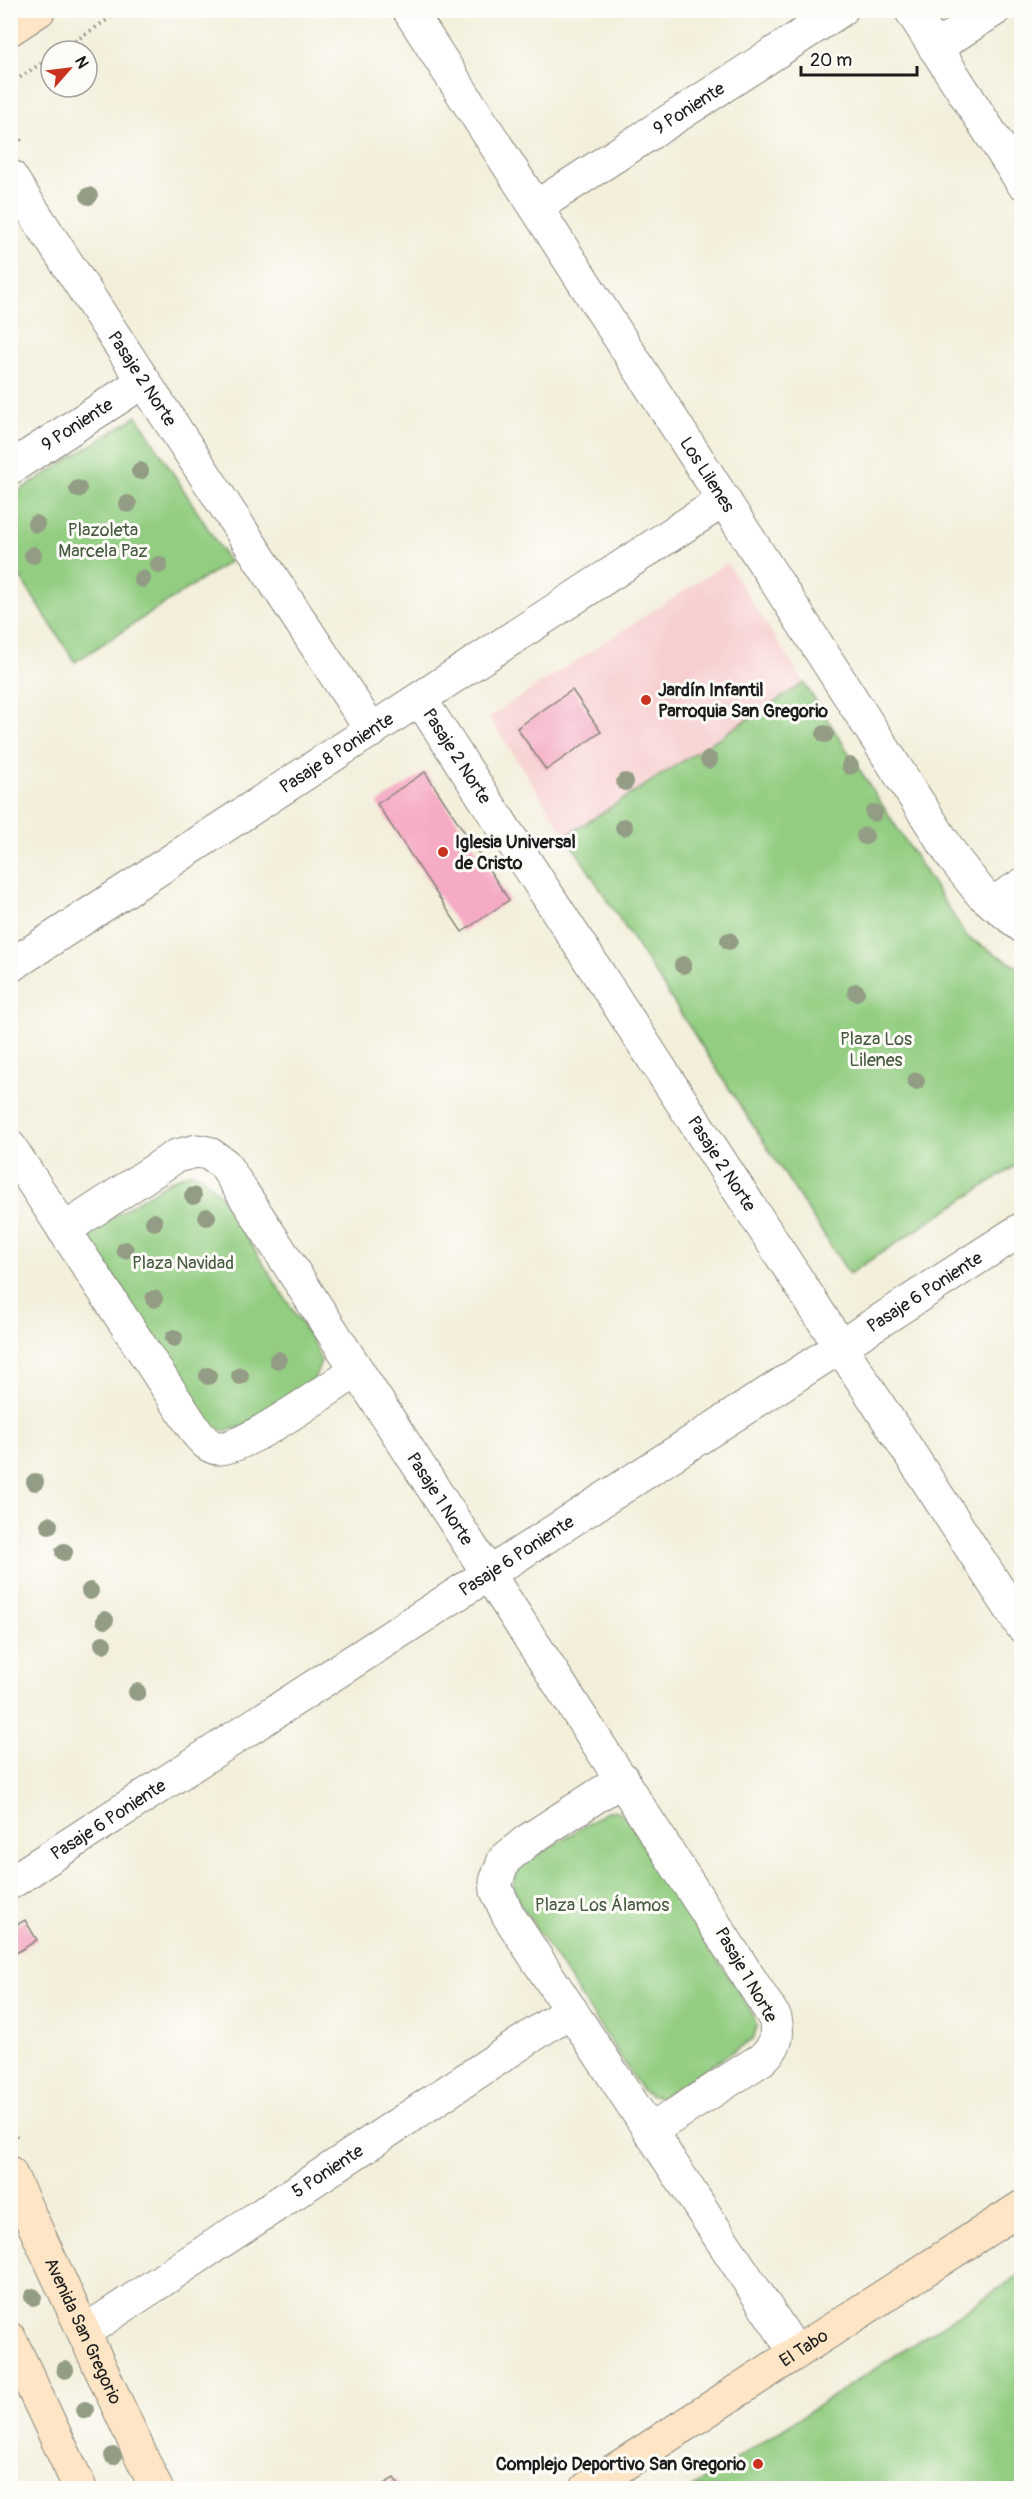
<svg xmlns="http://www.w3.org/2000/svg" width="1032" height="2499" font-family="Pangolin,sans-serif">
<style>
.built{fill:#f7cfd0}
.green{fill:#92cd81;stroke:#57744e;stroke-width:1.5}
.building{fill:#f5abc4}
.lines{fill:none;stroke-linecap:round;stroke-linejoin:round}
.street-casing{stroke:#88867c;stroke-width:35}
.secondary-casing{stroke:#88867c;stroke-width:35}
.path{stroke:#88867c;stroke-width:4;stroke-dasharray:1.5 4.5;stroke-linecap:butt}
.street{stroke:#fff;stroke-width:33}
.secondary{stroke:#fde5c5;stroke-width:33}
.tree{fill:#939d85}
.poi-dot{fill:#c8321e;stroke:#fdfcf7;stroke-width:2}
.labels{text-anchor:middle;dominant-baseline:central;stroke-width:6;stroke-linejoin:round;paint-order:stroke}
.street-label{font-size:18px;fill:#1c1c1c;stroke:#fdfcf7}
.park-label{font-size:18px;fill:#455a3f;stroke:#fdfcf7}
.poi-label{font-size:18px;font-weight:bold;fill:#1c1c1c;stroke:#fdfcf7;text-anchor:start}
</style>
<rect width="100%" height="100%" fill="#fdfcf7"/>
<filter id="ink" filterUnits="userSpaceOnUse"><feTurbulence type="fractalNoise" baseFrequency=".0167" numOctaves="2"/><feDisplacementMap in="SourceGraphic" scale="12" xChannelSelector="R" yChannelSelector="G"/><feConvolveMatrix kernelMatrix="1 2 1 2 8 2 1 2 1" color-interpolation-filters="sRGB"/></filter>
<filter id="wash" filterUnits="userSpaceOnUse"><feTurbulence type="fractalNoise" baseFrequency=".008" numOctaves="4" result="noise"/><feDisplacementMap in="SourceGraphic" scale="24" xChannelSelector="R" yChannelSelector="G"/><feGaussianBlur stdDeviation="1.35" result="paint"/><feColorMatrix in="noise" values="0 0 0 0 0 0 0 0 0 0 0 0 0 0 0 0 0 1.4 0 .05"/><feComposite in="paint" operator="in"/></filter>
<g filter="url(#wash)">
<rect width="100%" height="100%" fill="#f3efdb"/>
<!-- built -->
<path class="built" d="M727 563 804 683 566 836 489 717Z"/>
<!-- green -->
<path class="green" d="M921 11H969L945 23 936 25Z
M137 416 229 562 75 662 11 563V496Z
M804 683 967 937 1021 969V1162L849 1274 566 836Z
M191 1172 201 1175 219 1194 315 1345 321 1361 314 1379 249 1425 226 1431 209 1425 89 1238 90 1234 94 1229 173 1179Z
M615 1810 627 1818 754 2016 757 2027 753 2039 663 2097 651 2096 641 2089 519 1902C512 1884 510 1882 521 1866L606 1812Z
M1021 2274V2485L1016 2488H691Z"/>
<g id="blocks">
<!-- building -->
<path class="building" d="M572 690 601 732 546 770 517 728Z
M425 772 509 900 462 932 377 804Z
M25 1920 37 1940 10 1957V1929Z
M394 2478 401 2488H377Z"/>
</g>
</g>
<g filter="url(#ink)">
<use href="#blocks" fill-opacity="0" stroke="#88867c" stroke-width="1.5"/>
<g class="lines">
<defs>
<g id="street">
<path id="s1" d="M409 10 955 860 981 893 1022 926"/>
<path d="M911 10 1022 182"/>
<path d="M935 48 994 10"/>
<path id="s2" d="M10 176 372 731"/>
<path id="s3" d="M536 207 841 10"/>
<path id="s4" d="M10 468 144 381"/>
<path id="s5" d="M420 699 1022 1626"/>
<path d="M993 903 1022 885"/>
<path id="s6" d="M10 966 724 500"/>
<path d="M10 1147 197 1433C203 1440 209 1448 219 1448 244 1450 332 1386 357 1370"/>
<path id="s7" d="M64 1230 176 1156 197 1151 208 1153 224 1164 775 2018C779 2037 776 2046 762 2059L650 2131"/>
<path d="M623 1779 527 1841 504 1860 496 1881 497 1891 508 1915 796 2353"/>
<path id="s8" d="M10 1883 1022 1229"/>
<path id="s9" d="M84 2332 571 2010"/>
</g>
<g id="secondary">
<path d="M10 29 39 10"/>
<path id="s10" d="M10 2173 156 2488"/>
<path d="M10 2339 80 2488"/>
<path id="s11" d="M587 2488 1022 2207"/>
</g>
</defs>
<!-- street casing -->
<use href="#street" class="street-casing"/>
<!-- secondary casing -->
<use href="#secondary" class="secondary-casing"/>
<!-- path -->
<path class="path" d="M60 51 122 10
M10 84 51 57
M10 125 22 142
M10 2125 17 2138"/>
<!-- street -->
<use href="#street" class="street"/>
<!-- secondary -->
<use href="#secondary" class="secondary"/>
</g>
<!-- trees -->
<g class="tree">
<circle cx="89" cy="196" r="9"/>
<circle cx="140" cy="471" r="9"/>
<circle cx="78" cy="489" r="9"/>
<circle cx="128" cy="504" r="9"/>
<circle cx="36" cy="524" r="9"/>
<circle cx="33" cy="555" r="9"/>
<circle cx="159" cy="565" r="9"/>
<circle cx="142" cy="579" r="9"/>
<circle cx="825" cy="734" r="9"/>
<circle cx="709" cy="760" r="9"/>
<circle cx="850" cy="766" r="9"/>
<circle cx="625" cy="782" r="9"/>
<circle cx="874" cy="813" r="9"/>
<circle cx="624" cy="827" r="9"/>
<circle cx="865" cy="836" r="9"/>
<circle cx="729" cy="941" r="9"/>
<circle cx="683" cy="965" r="9"/>
<circle cx="856" cy="992" r="9"/>
<circle cx="916" cy="1081" r="9"/>
<circle cx="193" cy="1196" r="9"/>
<circle cx="207" cy="1217" r="9"/>
<circle cx="154" cy="1222" r="9"/>
<circle cx="125" cy="1250" r="9"/>
<circle cx="154" cy="1299" r="9"/>
<circle cx="174" cy="1338" r="9"/>
<circle cx="278" cy="1360" r="9"/>
<circle cx="208" cy="1376" r="9"/>
<circle cx="240" cy="1376" r="9"/>
<circle cx="35" cy="1482" r="9"/>
<circle cx="49" cy="1525" r="9"/>
<circle cx="64" cy="1552" r="9"/>
<circle cx="90" cy="1591" r="9"/>
<circle cx="105" cy="1620" r="9"/>
<circle cx="103" cy="1644" r="9"/>
<circle cx="137" cy="1692" r="9"/>
<circle cx="33" cy="2297" r="9"/>
<circle cx="65" cy="2370" r="9"/>
<circle cx="85" cy="2410" r="9"/>
<circle cx="113" cy="2456" r="9"/>
</g>
</g>
<!-- markers -->
<g class="poi-dot">
<circle cx="646" cy="700" r="6"/>
<circle cx="443" cy="852" r="6"/>
<circle cx="758" cy="2464" r="6"/>
</g>
<g class="labels">
<!-- street labels -->
<g class="street-label">
<text stroke="none"><textPath href="#s3" startOffset="182">9 Poniente</textPath></text>
<text stroke="none"><textPath href="#s2" startOffset="242">Pasaje 2 Norte</textPath></text>
<text stroke="none"><textPath href="#s4" startOffset="80">9 Poniente</textPath></text>
<text stroke="none"><textPath href="#s1" startOffset="552">Los Lilenes</textPath></text>
<text stroke="none"><textPath href="#s6" startOffset="390">Pasaje 8 Poniente</textPath></text>
<text stroke="none"><textPath href="#s5" startOffset="68">Pasaje 2 Norte</textPath></text>
<text stroke="none"><textPath href="#s5" startOffset="554">Pasaje 2 Norte</textPath></text>
<text stroke="none"><textPath href="#s8" startOffset="1089">Pasaje 6 Poniente</textPath></text>
<text stroke="none"><textPath href="#s7" startOffset="585">Pasaje 1 Norte</textPath></text>
<text stroke="none"><textPath href="#s8" startOffset="603">Pasaje 6 Poniente</textPath></text>
<text stroke="none"><textPath href="#s8" startOffset="117">Pasaje 6 Poniente</textPath></text>
<text transform="translate(746 1975) rotate(60)">Pasaje 1 Norte</text>
<text stroke="none"><textPath href="#s9" startOffset="292">5 Poniente</textPath></text>
<text stroke="none"><textPath href="#s10" startOffset="174">Avenida San Gregorio</textPath></text>
<text stroke="none"><textPath href="#s11" startOffset="258">El Tabo</textPath></text>
</g>
<!-- park labels -->
<g class="park-label">
<text x="103" y="530">Plazoleta<tspan x="103" dy="21">Marcela Paz</tspan></text>
<text x="876" y="1039">Plaza Los<tspan x="876" dy="21">Lilenes</tspan></text>
<text x="183" y="1263">Plaza Navidad</text>
<text x="602" y="1905">Plaza Los Álamos</text>
</g>
<!-- poi labels -->
<g class="poi-label">
<text x="658" y="690">Jardín Infantil<tspan x="658" dy="21">Parroquia San Gregorio</tspan></text>
<text x="455" y="842">Iglesia Universal<tspan x="455" dy="21">de Cristo</tspan></text>
<text x="746" y="2464" text-anchor="end">Complejo Deportivo San Gregorio</text>
</g>
</g>
<!-- margin -->
<rect width="1032" height="2499" fill="none" stroke="#fdfcf7" stroke-width="36"/>
<!-- north arrow -->
<g transform="translate(69 69) rotate(62)"><circle r="28" fill="#fdfcf7" stroke="#a3a29f" stroke-width="1.5"/>
<path d="M0-4.5L10 22L0 15L-10 22Z" fill="#c8321e"/>
<text y="-9" font-size="16" font-weight="bold" text-anchor="middle" fill="#1c1c1c">N</text>
</g>
<!-- scale -->
<path d="M801 66v9h116v-9" fill="none" stroke="#1c1c1c" stroke-width="3"/>
<text x="810" y="66" font-size="18" fill="#1c1c1c" stroke="#fdfcf7" stroke-width="4.5" paint-order="stroke">20 m</text>
</svg>
